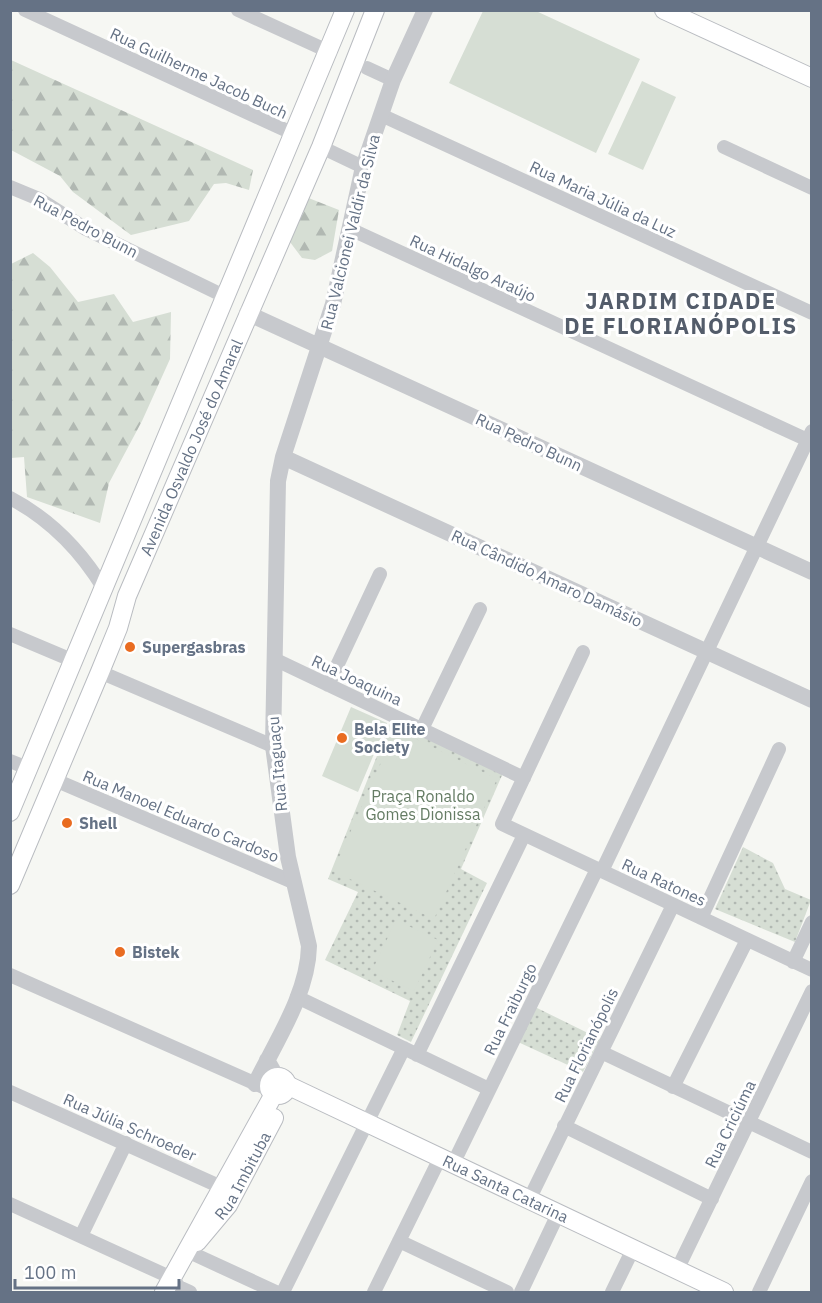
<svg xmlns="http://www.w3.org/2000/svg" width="822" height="1303" font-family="'IBM Plex Sans',sans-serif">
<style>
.forest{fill:url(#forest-firs)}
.park{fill:url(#park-dots)}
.pitch{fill:#d6ded4}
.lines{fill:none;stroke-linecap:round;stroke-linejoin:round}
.secondary-casing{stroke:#b9bcc1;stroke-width:20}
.minor{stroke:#c7c9cd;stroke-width:14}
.tertiary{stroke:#c7c9cd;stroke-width:16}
.secondary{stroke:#fff;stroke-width:18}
.poi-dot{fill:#e96c21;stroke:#fff;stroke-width:2}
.labels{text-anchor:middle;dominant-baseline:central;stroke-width:6;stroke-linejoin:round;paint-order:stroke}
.street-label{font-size:16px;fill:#657285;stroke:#fff}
.poi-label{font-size:16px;font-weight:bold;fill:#657285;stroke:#fff;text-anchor:start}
.park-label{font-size:16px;fill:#657c64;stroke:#fff}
.district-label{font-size:22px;font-weight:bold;letter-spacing:1.5px;fill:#535c6a;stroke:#fff}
</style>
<defs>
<pattern id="forest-firs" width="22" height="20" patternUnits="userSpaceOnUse" patternTransform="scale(1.5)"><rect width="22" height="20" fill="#d6ded4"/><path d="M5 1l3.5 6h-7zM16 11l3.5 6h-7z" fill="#b1b8b2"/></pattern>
<pattern id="park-dots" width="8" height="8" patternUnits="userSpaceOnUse" patternTransform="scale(1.5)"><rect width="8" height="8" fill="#d6ded4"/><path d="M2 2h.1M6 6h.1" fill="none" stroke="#b1b8b2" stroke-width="1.8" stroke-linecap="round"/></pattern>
</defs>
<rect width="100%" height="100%" fill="#f6f7f3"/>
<!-- forest -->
<path class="forest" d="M11 60 253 170 249 190 226 183 214 184 189 221 131 235 73 192 60 176 11 150Z
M306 197 339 210 332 251 315 260 302 258 290 242Z
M33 253 50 267 78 302 114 294 133 322 171 312 170 359 142 421 109 483 100 523 27 497 24 457 11 458V264Z"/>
<!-- park -->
<path class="park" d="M392 718 503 773 461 869 487 883 411 1042 397 1035 410 1001 325 960 358 892 328 879Z
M743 847 773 863 785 889 811 900 795 942 715 909Z
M535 1007 600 1039 583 1072 518 1042Z"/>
<!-- pitch -->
<path class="pitch" d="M483 11H536L640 59 596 153 449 83Z
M642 81 676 97 643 170 608 154Z
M351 707 387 723 358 792 322 776Z
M396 729 497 779 434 919 333 871Z
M396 920 438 940 414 991 372 971Z"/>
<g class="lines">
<defs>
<g id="secondary">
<path d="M664 10 812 78"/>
<path d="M10 812 345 10"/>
<path id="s1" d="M10 885 100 672 118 628 127 596 321 147 375 10"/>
<circle cx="278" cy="1086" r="9"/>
<path id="s2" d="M287 1085 724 1292"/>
<path id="s3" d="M197 1242 228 1205 274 1118"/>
<path d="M164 1292 274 1094"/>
</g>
</defs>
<!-- secondary casing -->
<use href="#secondary" class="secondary-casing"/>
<!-- minor -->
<path class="minor" d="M25 10 294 134
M238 10 330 52
M367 68 393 80
M381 115 812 313
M321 147 363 167
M724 147 812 188
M10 187 39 199 86 229 226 297
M350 229 812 442
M10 498C50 519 81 551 104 589
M10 634 74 661
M583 652 502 824 812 970
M274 659 524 778
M100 672 273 746
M328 685 380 574
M422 729 480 609
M10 761 30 769
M55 780 293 882
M602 871 812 431
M701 918 779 749
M793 962 812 922
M10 975 270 1090
M297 997 489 1089
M601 1052 812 1152
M417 1055 524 835
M673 1087 747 940
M10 1092 230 1191
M564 1126 712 1199
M453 1164 597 869
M529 1200 673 905
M10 1204 172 1278 179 1287 190 1292
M81 1236 126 1143
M399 1241 507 1292
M187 1251 276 1292
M677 1270 812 991
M283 1292 404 1048
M374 1292 440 1158
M521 1292 558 1214
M612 1292 633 1249
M759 1292 812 1181"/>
<!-- tertiary -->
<path class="tertiary" d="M247 313 812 572
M283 457 812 700
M267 1060 276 1076
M255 1084C276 1041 308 994 309 946L288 857 273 746 278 481 283 457 333 304 363 167 393 80 425 10"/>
<!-- secondary -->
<use href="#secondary" class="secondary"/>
</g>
<!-- markers -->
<g class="poi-dot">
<circle cx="130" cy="647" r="6"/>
<circle cx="342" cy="738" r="6"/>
<circle cx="67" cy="823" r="6"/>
<circle cx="120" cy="952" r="6"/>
</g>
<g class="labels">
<!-- street labels -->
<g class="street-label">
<text transform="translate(199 73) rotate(25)">Rua Guilherme Jacob Buch</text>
<text transform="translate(603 199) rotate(25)">Rua Maria Júlia da Luz</text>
<text transform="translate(86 226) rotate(28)">Rua Pedro Bunn</text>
<text transform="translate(350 232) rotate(-76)">Rua Valcionei Valdir da Silva</text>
<text transform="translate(473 268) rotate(25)">Rua Hidalgo Araújo</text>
<text transform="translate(529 442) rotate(25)">Rua Pedro Bunn</text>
<text stroke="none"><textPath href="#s1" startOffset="474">Avenida Osvaldo José do Amaral</textPath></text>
<text transform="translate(547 578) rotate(25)">Rua Cândido Amaro Damásio</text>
<text transform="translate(357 680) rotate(25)">Rua Joaquina</text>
<text transform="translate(277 764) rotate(-95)">Rua Itaguaçu</text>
<text transform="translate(181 816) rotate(23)">Rua Manoel Eduardo Cardoso</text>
<text transform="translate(664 882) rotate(25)">Rua Ratones</text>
<text transform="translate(510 1009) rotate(-64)">Rua Fraiburgo</text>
<text transform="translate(586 1045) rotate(-64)">Rua Florianópolis</text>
<text transform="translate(730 1124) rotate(-64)">Rua Criciúma</text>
<text transform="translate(130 1127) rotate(24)">Rua Júlia Schroeder</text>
<text stroke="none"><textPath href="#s3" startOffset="81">Rua Imbituba</textPath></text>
<text stroke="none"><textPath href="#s2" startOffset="242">Rua Santa Catarina</textPath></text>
</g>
<!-- poi labels -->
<g class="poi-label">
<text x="142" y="647">Supergasbras</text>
<text x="354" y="729">Bela Elite<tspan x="354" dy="18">Society</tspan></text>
<text x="79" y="823">Shell</text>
<text x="132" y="952">Bistek</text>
</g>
<!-- park labels -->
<g class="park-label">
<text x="423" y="796">Praça Ronaldo<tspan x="423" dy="18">Gomes Dionissa</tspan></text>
</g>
<!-- district labels -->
<g class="district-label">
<text x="681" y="300">JARDIM CIDADE<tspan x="681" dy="25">DE FLORIANÓPOLIS</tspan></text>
</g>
</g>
<!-- border -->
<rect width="822" height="1303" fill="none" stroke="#657285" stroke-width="24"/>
<!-- scale -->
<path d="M15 1279v9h164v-9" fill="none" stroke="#657285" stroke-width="3"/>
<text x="24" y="1279" font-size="18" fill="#657285" stroke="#ffffff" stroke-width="4.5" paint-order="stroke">100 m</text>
</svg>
